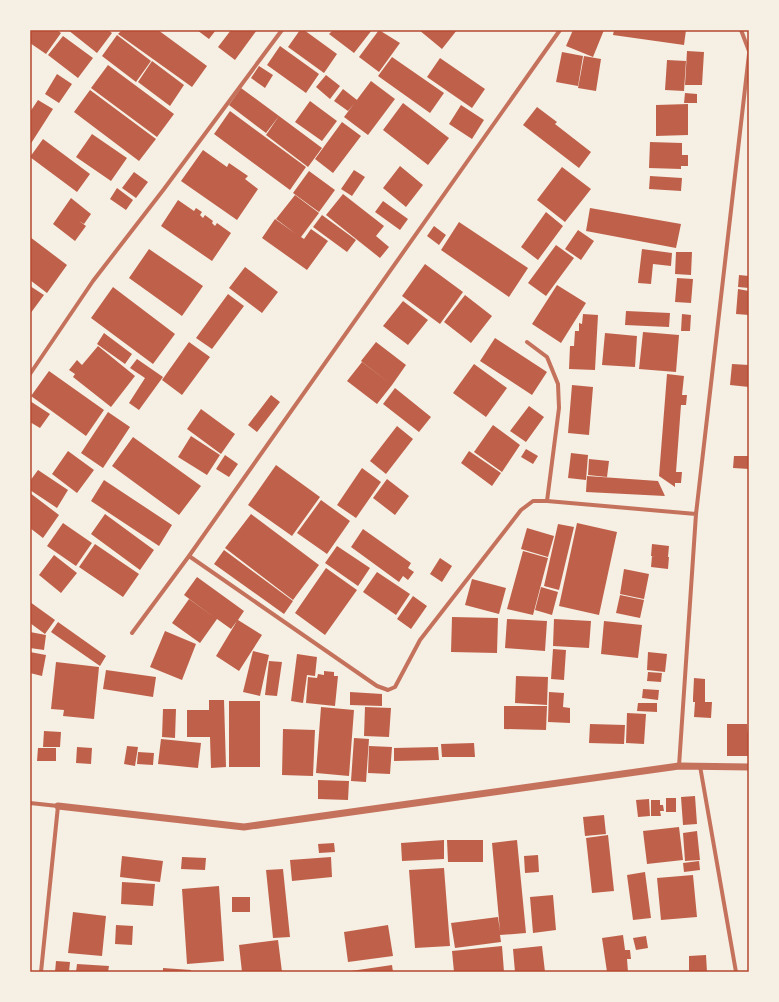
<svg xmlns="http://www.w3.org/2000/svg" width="779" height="1002" font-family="'Varela Round',sans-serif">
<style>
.building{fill:#bf614a}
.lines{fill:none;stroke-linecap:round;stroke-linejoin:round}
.minor{stroke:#c5725c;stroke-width:4}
.tertiary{stroke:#c5725c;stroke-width:7}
.neatline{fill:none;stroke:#b5482f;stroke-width:1.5}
</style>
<rect width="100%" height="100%" fill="#f6efe4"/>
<!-- building -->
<path class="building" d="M30 30H57L61 33 46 54 30 43Z
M68 30H108L112 33 97 53Z
M122 30H158L207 66 192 87 118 34Z
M197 30H216L209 39Z
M231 30H257L235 60 218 47Z
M300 30H304L337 54 324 73 288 47Z
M333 30H372L354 53 329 34Z
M379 30 400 43 379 72 359 57Z
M419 30H457L442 49Z
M573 30H604L593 57 566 46Z
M614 30H686L684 45 613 35Z
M117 35 151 61 136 82 102 56Z
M63 36 93 58 78 78 48 55Z
M280 46 319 74 306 93 267 65Z
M687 51 704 52 702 85H685Z
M562 52 583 56 578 86 556 82Z
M584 56 601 59 596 91 578 88Z
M392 57 444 93 430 113 378 76Z
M440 58 485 89 472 108 427 77Z
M667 60 686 61 684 91 665 90Z
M152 61 184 85 170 106 138 82Z
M108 65 174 114 157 137 91 88Z
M259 66 273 75 265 88 251 78Z
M57 74 72 84 59 103 45 94Z
M326 75 340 86 330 99 316 87Z
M371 81 395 99 368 135 344 117Z
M241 88 279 116 266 133 229 105Z
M343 89 357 100 348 111 334 101Z
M90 90 156 139 139 161 74 112Z
M685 93 697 94V103H684Z
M38 100 53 109 30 145V112Z
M310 101 337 121 322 141 295 122Z
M403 103 449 138 428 165 383 130Z
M688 104V135L656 136V105Z
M461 105 484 120 472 139 449 124Z
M537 107 557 122 555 124 591 152 579 168 523 125Z
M230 111 306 167 290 190 214 134Z
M279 116 322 148 308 167 266 135Z
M342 122 361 136 333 173 315 159Z
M92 134 127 158 111 181 76 157Z
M43 139 90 174 77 192 30 157Z
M650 142 682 143V155H688V166H681V169L649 168Z
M203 150 227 167 229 163 248 176 245 179 258 189 237 220 181 181Z
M400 166 423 185 406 207 383 188Z
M562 167 591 189 565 222 537 200Z
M354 170 365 177 352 196 341 189Z
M309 171 335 190 319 212 293 193Z
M134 172 148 182 136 198 122 188Z
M650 176 682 178 681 191 649 189Z
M117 188 133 200 126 210 110 199Z
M343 194 384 226 376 236 389 247 380 258 326 215Z
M295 195 319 213 301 237 304 239 311 229 328 241 307 270 262 238 275 219 296 234 276 219Z
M71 198 91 214 84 224 79 221 86 226 75 241 53 224Z
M178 200 194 211 196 208 202 212 200 215 203 218 205 215 213 221 212 223 215 226 217 223 231 233 212 261 161 226Z
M383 201 408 219 400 230 375 212Z
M590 208 681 224 676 248 586 231Z
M546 212 563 226 538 260 521 247Z
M322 215 356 240 347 252 313 227Z
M459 222 528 268 509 297 441 250Z
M434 226 446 235 439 245 427 236Z
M578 230 594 241 581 260 565 249Z
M30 237 67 265 47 293 30 280Z
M556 245 574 258 546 296 528 283Z
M149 249 203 286 182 316 129 278Z
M642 249 672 253 671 266 653 264 651 284 638 283Z
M676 252H692L691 275 675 274Z
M425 264 463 292 440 324 402 296Z
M245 267 278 292 262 313 229 288Z
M739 275 749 276V288L738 287Z
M677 278 693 279 691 303 675 302Z
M557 285 586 303 561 343 532 324Z
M30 286 44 295 30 314Z
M113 287 175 334 153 364 91 318Z
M738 289 749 291V315L736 314Z
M228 294 244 306 212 349 196 338Z
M465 295 492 316 471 343 444 322Z
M403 301 428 320 408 345 383 326Z
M626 311 670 313 669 327 625 325Z
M583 314 598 315 595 370 569 369 570 346H574L575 331H579V323L582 324Z
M682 314 691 315 690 331H681Z
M643 332 679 335 676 372 639 369Z
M104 333 132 354 125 364 97 344Z
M605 333 637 336 635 367 602 365Z
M495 338 547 372 532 395 480 361Z
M189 342 210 357 182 395 162 380Z
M376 342 406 365 392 385 361 361Z
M98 346 135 376 111 407 73 377 75 374 69 370 77 360 82 365Z
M137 359 163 377 139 410 129 403 145 378 130 368Z
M362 362 392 385 377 404 347 381Z
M474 364 507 388 486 417 453 393Z
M732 364 749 365V387L730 385Z
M49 371 104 410 86 436 31 396Z
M667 374 684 376 682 395H687L686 405H681L676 472H682L681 483H675V487L659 476Z
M572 385 593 387 589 435 568 433Z
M395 388 431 417 419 432 383 404Z
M271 395 280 402 257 432 248 425Z
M30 401 50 414 40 428 30 422Z
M529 406 544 417 526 442 510 431Z
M201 409 235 434 221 454 187 429Z
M108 412 130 427 103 468 81 453Z
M493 425 520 445 502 472 474 452Z
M397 426 413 439 386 474 370 461Z
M191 436 220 455 207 475 178 457Z
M133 437 201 486 179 515 112 466Z
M526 449 538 456 533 464 521 457Z
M68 451 94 470 77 493 52 474Z
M469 451 501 473 492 486 461 463Z
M571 453 588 455 586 480 568 478Z
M225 455 238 464 229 477 216 469Z
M734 456H749V469L733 468Z
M589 459 609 461 607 477 588 475Z
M276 465 320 497 292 536 248 505Z
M362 468 381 482 356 518 337 505Z
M38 470 68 490 57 508 30 490V481Z
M587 476 658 481 665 496 586 492Z
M387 479 409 496 395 515 373 498Z
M104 480 172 525 159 546 91 501Z
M30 493 59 515 43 538 30 528Z
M321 500 350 521 327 554 297 533Z
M105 514 154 550 140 570 91 534Z
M251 514 319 565 293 600 225 548Z
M63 523 92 543 76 566 47 546Z
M577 523 617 532 599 615 559 606Z
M558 524 574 527 559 590 544 586Z
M527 528 554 536 548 557 521 549Z
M363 529 411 563 408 568 414 572 408 580 403 576 399 582 351 547Z
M95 544 139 574 123 597 79 567Z
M652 544 669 546 668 557 651 556Z
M337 546 370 568 358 586 325 563Z
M224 550 293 601 284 614 214 564Z
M523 551 548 558 533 615 507 609Z
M54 555 77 573 61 593 39 575Z
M652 556 669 557 668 569 651 567Z
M440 558 452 566 442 582 430 574Z
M326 568 357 590 325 635 295 613Z
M624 569 649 574 644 599 620 594Z
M377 572 410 594 396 615 363 592Z
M197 577 244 611 238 620 262 635 239 671 216 656 237 621 231 629 217 619 200 643 172 623 189 599 215 618 184 595Z
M472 579 506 588 499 614 465 605Z
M541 587 558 592 552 615 535 610Z
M620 595 644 600 640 618 616 613Z
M413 596 427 606 411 629 397 619Z
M30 602 55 620 45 634 30 623Z
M452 617 498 618 497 653 451 652Z
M507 619 547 621 545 651 505 648Z
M554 619 591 621 589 648 553 646Z
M604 621 642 625 638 658 601 654Z
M58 622 106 656 100 666 51 632Z
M165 631 196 644 182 680 150 667Z
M30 632 46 635 44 650 30 648Z
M553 649 566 650 564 680 551 679Z
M253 651 269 655 260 696 243 692Z
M30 652 46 655 42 676 30 673Z
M648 652 667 654 665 672 647 670Z
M297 654 317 657 315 676 307 675 303 703 291 701Z
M269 661 282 662 277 696 265 695Z
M56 662 99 667 94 719 63 716 64 710 51 709Z
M106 670 156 677 153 697 103 689Z
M324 671 334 672V676H338L335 706 306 703 308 677 317 678 318 674 324 675Z
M648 672 662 673 661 682 647 681Z
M516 676 548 677 547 705 515 703Z
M694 678 705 679V702H712L711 718 694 717 695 702H693V698Z
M643 689 659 690 658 700 642 698Z
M350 692 382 694V706L350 705Z
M549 692 564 693 563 707 570 708V723L548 722Z
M209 700H224L226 767 211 768 210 737H187V710H209Z
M229 701H260V767H229Z
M638 703H657V712L637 711Z
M504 706H547L546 730 504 729Z
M321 707 354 710 349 776 316 773Z
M365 707 391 708 389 737 364 736Z
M163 709H176L175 738 162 737Z
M627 713 646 714 644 744 626 743Z
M590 724 625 725 624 744 589 743Z
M727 724H747L748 735H749V756H727Z
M283 729 315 730 313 776 282 775Z
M44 731 61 732 60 747H43Z
M354 738 369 739 366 782 351 781Z
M161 739 201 743 198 768 158 764Z
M474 743 475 757H442L441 744Z
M127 746 138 747 135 766 124 764Z
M369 746 392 747 390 774 368 773Z
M77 747 92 748 91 764 76 763Z
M438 747 439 760 394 761V748Z
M38 748H56V761H37Z
M138 752 154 753 153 765 137 764Z
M318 780 349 781 348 800 318 799Z
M695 796 697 824 683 825 681 797Z
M666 798H676V812H666Z
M649 799 650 816 638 817 636 800Z
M651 800H660V805H663L664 811H660L661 816H651Z
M604 815 606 834 585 836 583 817Z
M679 827 683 860 647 864 643 831Z
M697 831 700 860 685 861 683 833Z
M608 835 614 891 592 893 586 838Z
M444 840V859L402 861 401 843Z
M447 840H483V862H448Z
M517 840 526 933 500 935 501 942 455 948 451 923 498 917 500 931 492 843Z
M334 843 335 852 319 853 318 844Z
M538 855 539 872 525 873 524 856Z
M122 856 163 861 160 882 120 877Z
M182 857 206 858 205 870 181 869Z
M331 857 332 877 292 881 290 860Z
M699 861 700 870 684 872 683 863Z
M444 868 450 946 415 948 409 870Z
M283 869 290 937 273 938 266 870Z
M645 872 651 918 633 920 627 875Z
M693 875 697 917 661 920 657 878Z
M122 882 155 884 153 906 121 904Z
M219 886 224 961 187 964 182 889Z
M553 895 556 930 533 933 530 897Z
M232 897H250V912H232Z
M73 912 106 916 102 956 68 953Z
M116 925 133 926 132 945 115 944Z
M388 925 393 956 348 962 344 932Z
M623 935 625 950H630L631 959H627L628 972H607L602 938Z
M646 936 648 948 636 950 633 938Z
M278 940 282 972H242L239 945Z
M502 946 504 972H454L452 951Z
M542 946 545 972H515L513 949Z
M706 955 707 972H689V956Z
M56 961 70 962 69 972H55Z
M77 964 109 966 108 972H76Z
M392 965 393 972H352L351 971Z
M163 968 191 970V972H163Z"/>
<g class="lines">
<!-- minor -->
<path class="minor" d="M741 30 749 51
M527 342 547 357 558 384 559 408 547 501
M30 374 93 281 164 189 282 30
M189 556 377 686 388 690 395 687 420 640 521 510 533 501H547L696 514
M132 633 189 556 560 30
M679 766 696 514 749 54
M700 766 736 972
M30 803 58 806 41 972"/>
<!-- tertiary -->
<path class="tertiary" d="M58 806 244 827 679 766 749 767"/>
</g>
<!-- border -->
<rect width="779" height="1002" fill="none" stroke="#f6efe4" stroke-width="62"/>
<rect x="31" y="31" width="717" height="940" class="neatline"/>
</svg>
